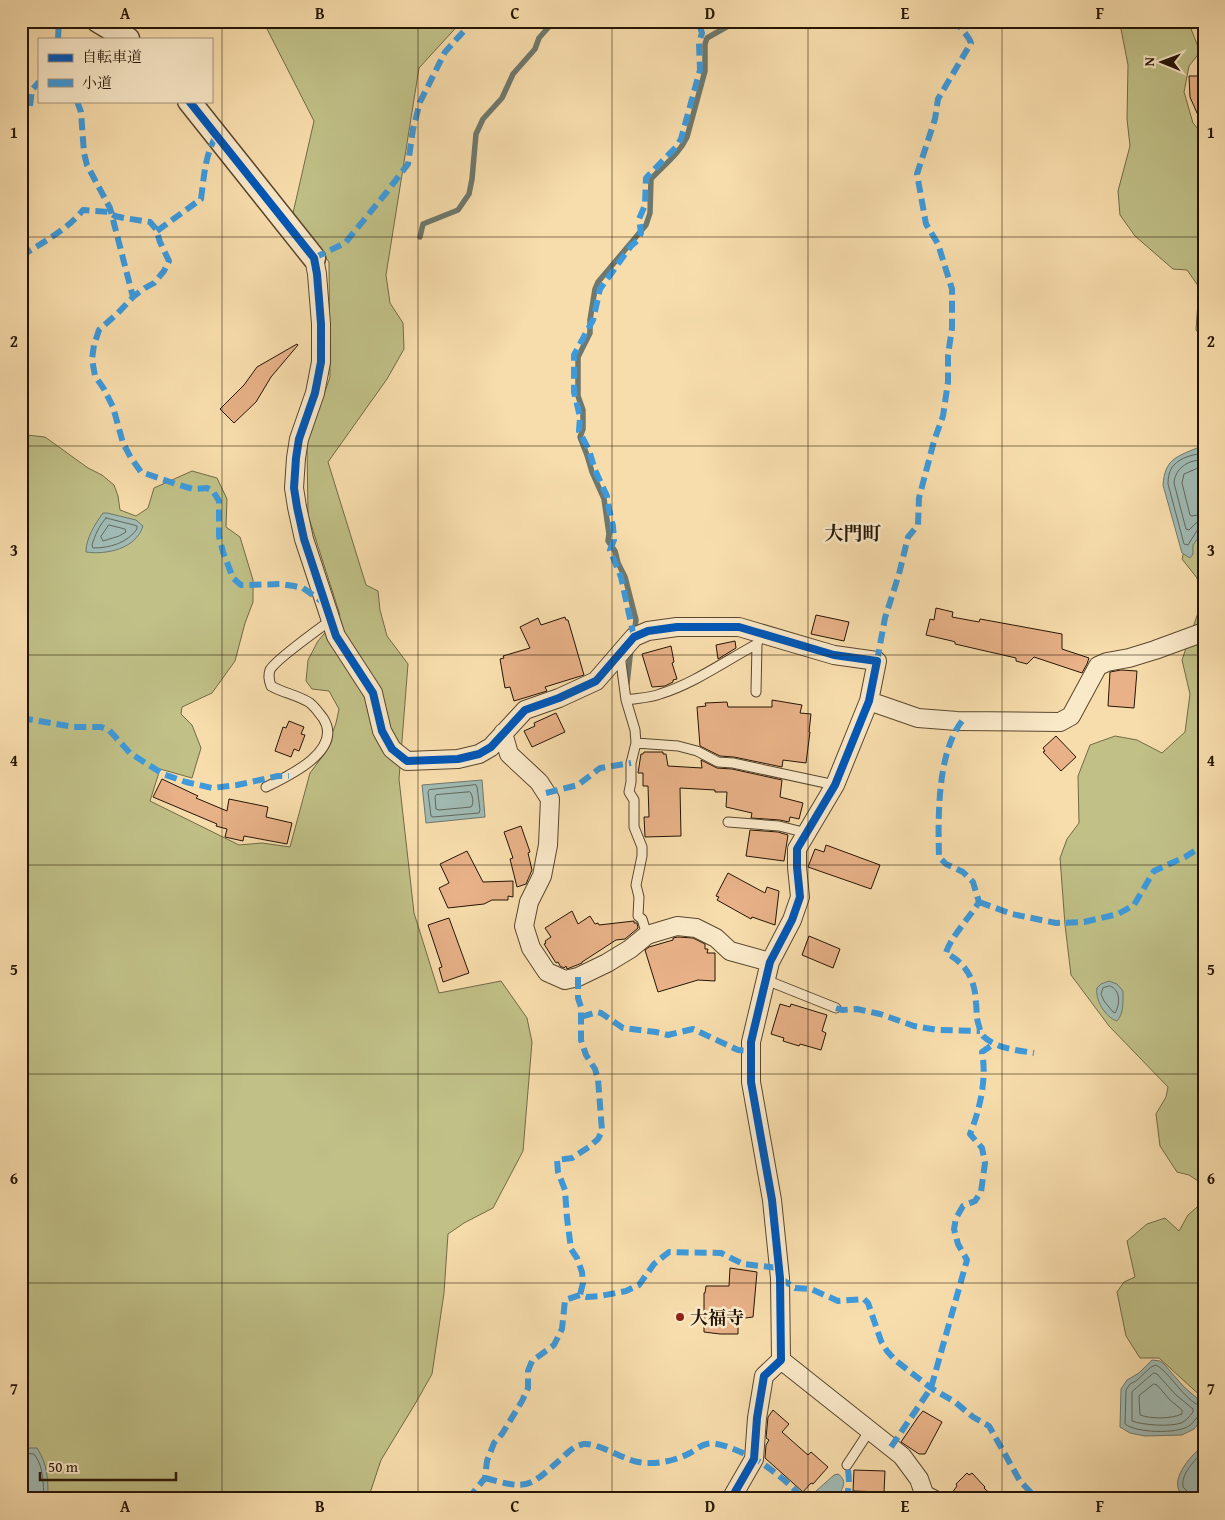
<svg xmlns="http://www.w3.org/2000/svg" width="1225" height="1520" font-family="'Gentium Book Plus','Noto Serif JP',serif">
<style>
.green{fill:#c0c087;stroke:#726a46}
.water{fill:#a0bab3;stroke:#6e786d}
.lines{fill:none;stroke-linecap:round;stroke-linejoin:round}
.shore{stroke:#62685c;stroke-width:1}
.stream{stroke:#6e786d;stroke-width:5.5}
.building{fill:#e8b187;stroke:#241505}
.service-casing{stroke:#59472f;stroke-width:11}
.minor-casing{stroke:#59472f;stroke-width:20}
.tertiary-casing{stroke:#59472f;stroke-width:25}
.service{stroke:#fae9c9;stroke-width:9}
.minor{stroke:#fae9c9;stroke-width:18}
.tertiary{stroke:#fae9c9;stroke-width:22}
.quiet{stroke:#3c9add;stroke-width:6;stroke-dasharray:12 6;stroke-linecap:butt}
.cycleway-casing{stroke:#fae9c9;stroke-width:11}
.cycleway{stroke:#0057b8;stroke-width:8}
.grid{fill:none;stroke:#241505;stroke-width:1;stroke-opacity:0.55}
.poi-dot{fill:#8f2418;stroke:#fae9c9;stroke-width:2}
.labels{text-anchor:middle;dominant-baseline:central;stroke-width:5;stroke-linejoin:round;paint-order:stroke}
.poi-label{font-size:18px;font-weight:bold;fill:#241505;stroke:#fae9c9;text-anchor:start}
.neighbourhood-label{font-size:19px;font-weight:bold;fill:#241505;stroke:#fae9c9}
.neatline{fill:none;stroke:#241505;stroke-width:2}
.grid-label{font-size:16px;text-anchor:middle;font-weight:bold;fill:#241505}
</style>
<rect width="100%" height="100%" fill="#f8ddac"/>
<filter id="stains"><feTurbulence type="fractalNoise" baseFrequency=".004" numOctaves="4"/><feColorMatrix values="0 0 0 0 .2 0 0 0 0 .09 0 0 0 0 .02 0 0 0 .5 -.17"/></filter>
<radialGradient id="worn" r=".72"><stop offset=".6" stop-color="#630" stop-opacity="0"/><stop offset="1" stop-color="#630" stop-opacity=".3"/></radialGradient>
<!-- green -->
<path class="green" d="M256 21H462L419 68 386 275 390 303 403 323 404 349 387 379 328 462 366 585 378 591 380 610 387 636 408 664 399 779 414 913 439 993 501 981 527 1018 532 1042 523 1151 493 1208 464 1223 448 1234 444 1293 432 1374 415 1404 381 1460 368 1499H21V439L26 435 45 437 88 468 102 475 114 485 118 496 120 510 136 516 148 508 154 488 192 471 217 478 227 499 226 527 240 537 253 580V602L245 623 235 661 212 693 182 707 181 714 192 725 201 748 192 778 160 769 150 801 239 845 262 843 290 847 310 773 325 753 336 723 339 709 329 691 312 689 306 681 308 660 318 641 340 615 308 515 307 443 330 377 329 262 293 213 314 121 266 27Z
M1118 21H1188L1200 52 1189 66 1184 92 1193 123 1204 136V339L1196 330 1199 287 1187 270 1173 269 1135 236 1120 215 1118 191 1130 146 1127 119 1128 65 1120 24Z
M1204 516V1185L1189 1175 1177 1172 1160 1146 1156 1114 1166 1097 1168 1087 1109 1026 1071 975 1065 925 1060 858 1067 839 1079 823 1078 776 1090 745 1115 736 1137 740 1162 753 1185 732 1190 694 1182 660 1202 601 1197 578 1182 559 1192 520Z
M1204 1201V1399L1159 1358H1140L1126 1336 1117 1292 1124 1282 1135 1277 1127 1241 1147 1224 1165 1218 1179 1231 1188 1215Z"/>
<!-- water -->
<path class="water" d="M1197 448 1202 449 1204 529 1193 545V554L1190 558 1182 553 1163 485C1165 459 1176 457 1197 448Z
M103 513H107L136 520 143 526C136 549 106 555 86 552 86 538 95 524 103 513Z
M482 780 485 817 426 823 422 785Z
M1109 981 1117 984 1123 991C1123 1002 1124 1013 1117 1021 1105 1017 1095 1000 1097 988L1101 984Z
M1152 1360 1160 1361 1164 1364 1184 1387 1204 1404V1417L1194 1429 1182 1435 1145 1436 1130 1433 1120 1427 1121 1389 1127 1380 1139 1373Z
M1204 1445 1203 1497 1202 1499C1198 1499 1193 1500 1190 1499 1186 1498 1182 1495 1180 1492 1170 1478 1193 1453 1204 1445Z
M21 1448H37C48 1465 48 1479 48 1499H21Z
M838 1474C849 1481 842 1492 834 1499H813L812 1495 815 1492 834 1475Z"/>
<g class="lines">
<!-- shore -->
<path class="shore" d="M1204 454C1195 453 1180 458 1174 465 1169 470 1168 478 1168 484L1184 544 1188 545 1198 529 1204 527
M1204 460C1189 459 1175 468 1174 483L1186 529 1189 530 1196 523 1204 521
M1204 468H1198L1184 474 1182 483 1190 515 1192 516 1204 514
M106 518 134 525 137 526V529C127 543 110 548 93 548L92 545C95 535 99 526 106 518Z
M109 525 125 529 126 532 119 536 103 541 101 537Z
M476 785 477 787 480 810 479 813 433 817 431 816 428 792 429 790Z
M470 792C473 795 474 804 471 807L439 810 436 809 435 797 436 795Z
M1110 986C1121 990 1120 1005 1115 1013L1113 1012 1104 1001 1101 994 1103 988Z
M1154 1373 1157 1374 1176 1395 1193 1409V1412C1189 1417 1186 1421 1181 1423 1170 1427 1142 1425 1132 1421V1392Z
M1154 1384 1157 1385 1170 1400 1182 1410V1414C1171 1419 1151 1419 1140 1415L1139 1396Z
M1204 1407C1187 1405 1170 1372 1156 1365L1151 1367 1136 1381 1130 1384 1126 1390 1125 1424C1136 1433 1177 1434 1189 1426 1195 1422 1196 1415 1204 1414
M21 1453 34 1454C44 1466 43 1484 44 1499
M1191 1499 1190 1494 1183 1487C1181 1473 1195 1460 1204 1451"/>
<!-- stream -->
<path class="stream" d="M420 237 423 224 458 210 469 194 472 179 476 134 483 119 502 98 513 74 535 49 539 38 554 21
M634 634 636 620 625 577 618 563 615 551 608 541 609 534 604 499 592 472 587 455 580 437 583 429V410L578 396V357L590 333V320L595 289 598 282 646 225 650 213 651 179C664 165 679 154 687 137L705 71V44L707 38 737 21
M627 684 631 648"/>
</g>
<!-- building -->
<path class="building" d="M1189 76H1204V129L1190 97Z
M297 344 298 345 271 377 256 402 234 423 220 409 244 385 257 367Z
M936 608 953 612 952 617 979 622 980 619 1062 634V649L1089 658 1087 664 1082 673 1034 657 1027 664 1016 661V658L955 644V642L952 641 926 635 930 619 934 620Z
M816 615 849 622 844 641 811 634Z
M565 617 566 620H568L584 675 545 687 547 691 514 701 510 687 505 688 500 659 504 658 503 656 530 648 520 627 538 618 541 625Z
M735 641 736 648 718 659 716 645Z
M671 646 674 662 672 663 677 679 673 680V682L665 686 652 687 642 654Z
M1121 670 1137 671 1134 708 1108 706 1110 672Z
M772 700 802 705 800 713 811 714 809 732H810L806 763 783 760 782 767 734 757 720 756 700 746 697 707 706 706 705 703 727 702 728 707H772Z
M556 713 565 732 532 747 524 731 535 726 534 723Z
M289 721 304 727 301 734 305 735 299 751 294 749 291 757 275 751 283 727 286 728Z
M1056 736 1076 757 1061 771 1043 752 1045 751 1043 748Z
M644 752H663V754H666L668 766 702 768 701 760 717 768 732 769 782 780 780 797 803 803 799 819 790 817 789 822 780 820 751 818 752 813 726 807 727 792H715V790L680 788 681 836 645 837 644 817H649L648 786H643V773H638L641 754H643Z
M162 779 198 796 196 798 227 811 229 799 268 807 266 817 292 823 287 844 244 836 243 841 225 837 227 829 216 826 217 824 153 797Z
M521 826 530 852 528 853 532 870 526 884 517 887 510 859 513 858 504 832Z
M750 830 778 832 788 835 784 861 746 856Z
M826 845 880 865 871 889 808 867 815 849 824 852Z
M467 851 483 882 513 881V897L508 896V900H492L484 904 448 908 439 888 449 883 440 864Z
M728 873 765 893 767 887 779 891 775 925 752 917 751 919 717 900 719 897 716 896Z
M572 911 578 924 590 916 595 924 598 923 599 925 634 921V923H637L638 928 625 939 616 940 582 962V963L567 969 566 966 564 968 560 966 558 962 556 963 544 944 546 943 545 941 551 937 545 928Z
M449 918 469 973 443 982 439 968 442 967 428 925Z
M809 936 840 949 833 968 802 955Z
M678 937 693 938 705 944V949H708L707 953H715V981L698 980 658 992 645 950 649 947 673 940V938Z
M780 1004 790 1007 791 1004 827 1015 822 1031 826 1033 821 1050 800 1044 799 1046 783 1041 784 1038 771 1034Z
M730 1268 757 1272 753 1317 738 1319V1334H720L704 1332V1293H705L706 1286H729Z
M773 1410 789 1424 782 1432 808 1455 811 1452 828 1467 813 1484 811 1483 803 1492 765 1458 766 1445 769 1440 766 1438 768 1417Z
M923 1411 942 1422 925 1454H919L901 1442 918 1417Z
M854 1470 885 1471 884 1492 853 1491Z
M967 1473 969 1475 972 1473 985 1487 984 1488 996 1499H949V1497L957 1486 956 1484Z"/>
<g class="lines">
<defs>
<path id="service" d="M620 655 626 700 635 730 636 743 631 763V782L629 792 634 800V827L642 847V856L636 885 639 897 638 916 642 919 647 935
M756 692 757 644
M626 700C637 698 650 698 660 694 695 683 725 661 757 644L761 633
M636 743 678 746 697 751 718 762 733 763 835 785
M266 787C289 776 344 750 323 718 319 713 315 707 310 703 298 695 283 693 271 686 269 680 268 676 270 670 274 661 320 628 331 620
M728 822 779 826 807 833
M766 980 836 1008
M847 1465 870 1430
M925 1490 943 1499"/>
<path id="minor" d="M314 258 317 274 321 324V362L315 393 299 439 296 458 294 488 297 507 304 539 336 636 373 693 382 731 392 749 407 761 458 759 479 754 491 747 525 710 559 698 596 681 634 637 648 631 677 627H739L834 655 877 661 869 701 835 785 797 849V867L800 897 792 920 770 962 751 1042V1082L772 1200 780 1278 781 1360 764 1376 757 1418 754 1459 731 1499
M869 701 918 718 957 721 1060 722 1071 716 1098 666 1107 662 1129 658 1155 650 1204 632
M503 733 509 754 539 782 550 799 548 845 542 876 529 902 524 926 531 948 547 972 565 980 578 977 607 963 630 949 647 935 677 926 696 928 716 938 730 951 770 962
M781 1360 902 1456 919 1479 926 1499"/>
<path id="tertiary" d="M98 21 128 39
M189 101 314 258"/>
</defs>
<!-- service casing -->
<use href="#service" class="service-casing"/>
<!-- minor casing -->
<use href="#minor" class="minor-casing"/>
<!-- tertiary casing -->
<use href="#tertiary" class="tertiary-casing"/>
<!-- service -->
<use href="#service" class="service"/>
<!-- minor -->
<use href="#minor" class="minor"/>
<!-- tertiary -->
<use href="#tertiary" class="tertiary"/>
<!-- quiet -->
<path class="quiet" d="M58 39 59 21
M77 101 81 112 84 153 87 165 110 208 133 297
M30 106 32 90 39 82
M157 231 201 199C204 177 205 155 216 136
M21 256C42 243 67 230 83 210L109 212 115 216 124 218 150 222 156 229 160 242 169 261 164 271 154 283 145 288 134 296 118 313 99 330 94 345 92 359 95 376 104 389 113 407 123 443 131 458 141 472 176 484 193 489 207 488 213 491 219 501V536L223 552 233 578 241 585H248L281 584 294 586 303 588 324 603
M314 258 345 243 386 193 408 164 413 129 420 102 445 52 473 21
M634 637 621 577 610 550 614 540 613 526 609 509 607 496 595 470 589 450 579 431 580 417 574 392V355L593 320 600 289 631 246 638 240 641 233 639 219 645 205 646 178 676 147 681 139 700 70 699 43 702 33 698 21
M877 661 885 618 899 574 908 537 918 525 919 498 934 441 943 416 948 382V355L952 328V289L938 244 926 224 917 174 935 119 938 99 971 43C968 34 960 30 957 21
M21 718 74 727H101L109 730 130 753 163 774 186 782 212 788 237 785 278 776H289
M962 721C937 753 938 818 939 857L946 864 963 872 973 882 979 902C970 917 950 938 946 953 967 964 975 980 976 1003 977 1011 976 1018 979 1026 980 1030 981 1034 983 1036 997 1049 1017 1050 1034 1053
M546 793 578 785 600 768 631 763
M979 902 1012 914 1056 923 1084 922 1118 914 1134 905 1154 871 1185 857 1204 845
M578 977V998L581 1007V1040L586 1055 595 1069 598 1079 602 1131 598 1139 589 1147 572 1158 557 1160 558 1172 565 1190 567 1218 571 1249 577 1258 582 1272 583 1283 580 1295
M836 1008 842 1010 857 1009 880 1014 914 1026 938 1030 980 1031
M581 1017 597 1012 601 1013 623 1028 656 1032 668 1035 693 1029 738 1050 751 1051
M780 1278 795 1288 811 1289 838 1301 864 1299 868 1303 881 1341 887 1351 895 1360 931 1388 955 1402 973 1417 989 1426 1020 1481 1037 1499
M891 1447 931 1388 967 1260 958 1244 954 1229 956 1218 963 1206 975 1201 981 1192 985 1163 982 1148 970 1134C980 1109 987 1079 982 1052L995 1043
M485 1478C529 1490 528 1488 562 1458 569 1451 574 1446 584 1444 599 1443 622 1459 638 1462 655 1465 675 1461 690 1453 695 1450 701 1445 707 1444 720 1440 755 1458 766 1466 780 1476 793 1487 804 1499
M468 1499 485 1478 487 1461 494 1443 502 1434 522 1401 528 1388V1371L532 1361 554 1345 562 1329 565 1300 580 1295 587 1297 600 1296 626 1291 639 1285 654 1264 669 1252 721 1253 743 1264 779 1268
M844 1499C851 1491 849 1474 847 1465"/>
<defs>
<path id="cycleway" d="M189 101 314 258 317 274 321 324V362L315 393 299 439 296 458 294 488 297 507 304 539 336 636 373 693 382 731 392 749 407 761 458 759 479 754 491 747 525 710 559 698 596 681 634 637 648 631 677 627H739L834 655 877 661 869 701 835 785 797 849V867L800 897 792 920 770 962 751 1042V1082L772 1200 780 1278 781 1360 764 1376 757 1418 754 1459 731 1499"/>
</defs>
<!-- cycleway casing -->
<use href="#cycleway" class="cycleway-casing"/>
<!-- cycleway -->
<use href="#cycleway" class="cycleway"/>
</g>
<!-- grid -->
<path class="grid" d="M222 21V1499M418 21V1499M612 21V1499M808 21V1499M1002 21V1499M21 237H1204M21 446H1204M21 655H1204M21 865H1204M21 1074H1204M21 1283H1204"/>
<!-- markers -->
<circle class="poi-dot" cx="680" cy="1317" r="5"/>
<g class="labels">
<!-- poi labels -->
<g class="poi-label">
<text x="690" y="1317">大福寺</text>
</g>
<!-- neighbourhood labels -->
<g class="neighbourhood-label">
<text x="853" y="533">大門町</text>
</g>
</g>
<!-- margin -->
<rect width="1225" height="1520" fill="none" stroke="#f8ddac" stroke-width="55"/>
<!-- legend -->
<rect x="38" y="38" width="175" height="65" fill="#fae9c9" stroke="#a4947b"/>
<rect x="48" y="54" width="25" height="8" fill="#0057b8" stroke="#a4947b"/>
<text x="82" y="62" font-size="15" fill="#241505">自転車道</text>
<rect x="48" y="79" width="25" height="8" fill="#3c9add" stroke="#a4947b"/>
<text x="82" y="88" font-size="15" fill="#241505">小道</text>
<!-- north arrow -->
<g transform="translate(1162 62) rotate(271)" stroke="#fae9c9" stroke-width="4" paint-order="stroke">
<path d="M0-4L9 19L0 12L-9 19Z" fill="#241505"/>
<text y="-8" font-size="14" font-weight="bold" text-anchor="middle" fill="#241505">N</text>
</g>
<!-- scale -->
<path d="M40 1472v8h136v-8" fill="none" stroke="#241505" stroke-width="2.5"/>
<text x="48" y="1472" font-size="15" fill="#241505" stroke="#fae9c9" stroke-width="4" paint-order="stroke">50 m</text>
<rect x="28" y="28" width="1170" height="1464" class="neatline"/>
<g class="grid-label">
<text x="125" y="19">A</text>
<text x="320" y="19">B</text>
<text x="515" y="19">C</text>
<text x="710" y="19">D</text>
<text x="905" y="19">E</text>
<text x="1100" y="19">F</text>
<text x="14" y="138">1</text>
<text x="1211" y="138">1</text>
<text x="14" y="347">2</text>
<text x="1211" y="347">2</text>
<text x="14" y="556">3</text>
<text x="1211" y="556">3</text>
<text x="14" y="766">4</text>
<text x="1211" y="766">4</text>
<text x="14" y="975">5</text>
<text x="1211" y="975">5</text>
<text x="14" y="1184">6</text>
<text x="1211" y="1184">6</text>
<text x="14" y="1394">7</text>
<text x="1211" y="1394">7</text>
<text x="125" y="1512">A</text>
<text x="320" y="1512">B</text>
<text x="515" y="1512">C</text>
<text x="710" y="1512">D</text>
<text x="905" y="1512">E</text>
<text x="1100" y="1512">F</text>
</g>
<rect width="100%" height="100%" filter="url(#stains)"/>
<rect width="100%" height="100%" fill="url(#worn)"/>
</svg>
